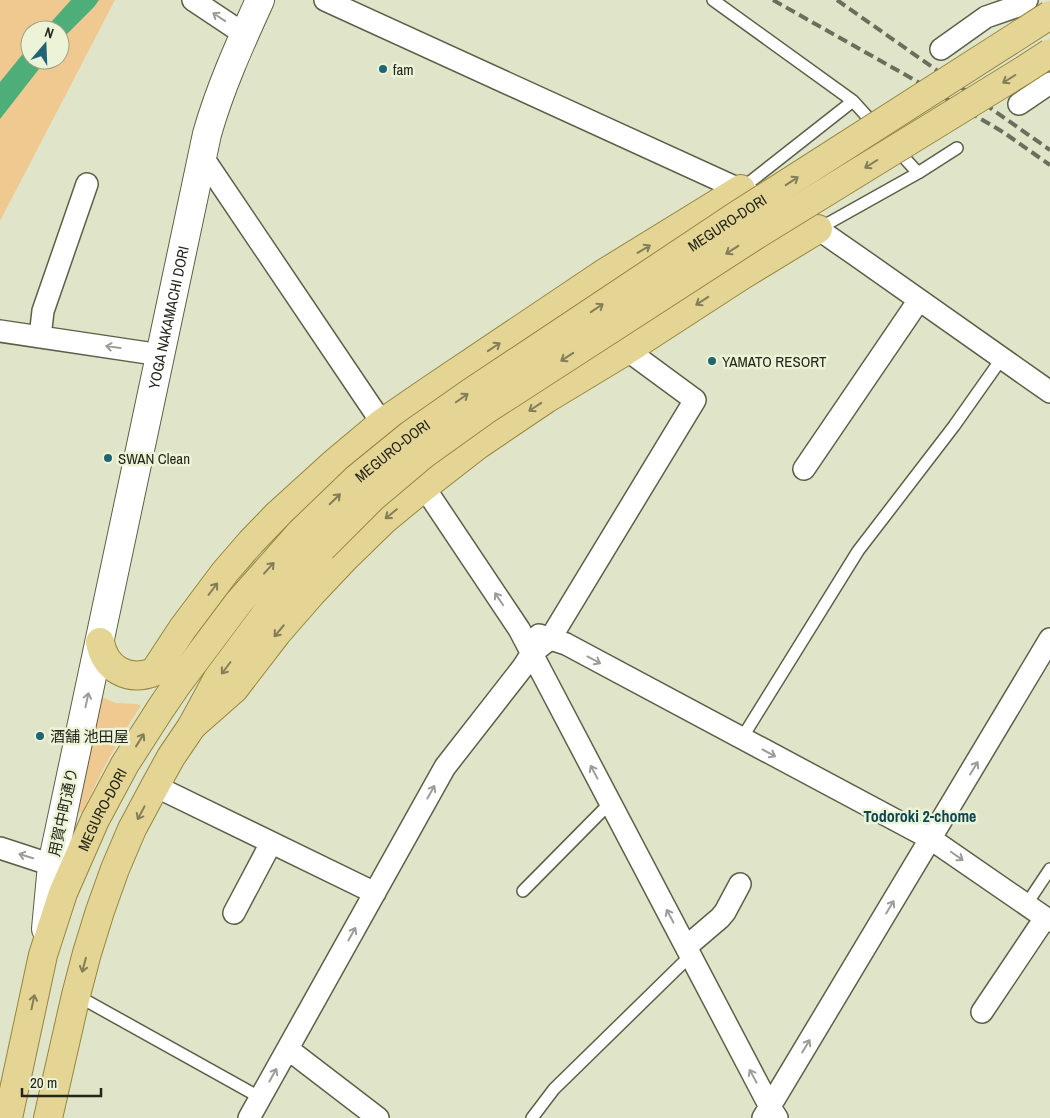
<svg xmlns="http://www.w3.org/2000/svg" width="1050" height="1118" font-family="'Archivo Narrow','Noto Sans JP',sans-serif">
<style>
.green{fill:#f0c991;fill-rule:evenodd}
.water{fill:#4eae79}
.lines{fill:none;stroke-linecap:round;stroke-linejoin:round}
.service-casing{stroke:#5b6048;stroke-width:14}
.minor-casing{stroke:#5b6048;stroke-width:24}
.tertiary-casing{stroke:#5b6048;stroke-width:30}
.primary-casing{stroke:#95863d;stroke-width:30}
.service{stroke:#fff;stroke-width:11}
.minor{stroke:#fff;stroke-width:21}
.tertiary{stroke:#fff;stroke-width:28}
.primary{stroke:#e4d595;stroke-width:28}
.rail{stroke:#6b6e5d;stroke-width:4;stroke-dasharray:10 5;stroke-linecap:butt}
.primary-bridge-casing{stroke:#95863d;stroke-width:30;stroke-linecap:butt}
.primary-bridge{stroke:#e4d595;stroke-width:28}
.oneway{stroke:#9c9d99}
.oneway2{stroke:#847e58}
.poi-dot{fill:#206576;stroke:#edf3d6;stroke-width:2}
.labels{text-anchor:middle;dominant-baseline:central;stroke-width:5;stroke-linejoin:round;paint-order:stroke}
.poi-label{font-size:15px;fill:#24261c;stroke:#edf3d6;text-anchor:start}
.street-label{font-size:15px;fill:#24261c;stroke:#edf3d6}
.neighbourhood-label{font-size:16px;font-weight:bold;fill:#0d4653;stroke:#edf3d6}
</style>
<rect width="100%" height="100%" fill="#e0e5c9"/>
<!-- green -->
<path class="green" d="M0 0H115L0 221ZM30 30H60V60H30Z
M101 697 116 703 137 704 141 706C118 739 99 775 83 812L79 813 77 810Z"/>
<!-- water -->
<path class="water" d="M71 0H99L94 7 60 41V30H44Z
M30 45V60H46L0 119V82Z"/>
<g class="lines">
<defs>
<path id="service" d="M713 0 853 101 918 173
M741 189 853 101
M818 229 918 173 957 148
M742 738 858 551 954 426 1002 358
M523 891 610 803
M1026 905 1050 869
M76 995 261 1098
M532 1118 554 1089 690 956"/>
<path id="minor" d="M193 0 244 34
M325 0 752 195
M941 49 986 17 1018 6 1027 0
M1019 104 1050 83
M202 156 382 423
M804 222 818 229 854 254 1050 392
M0 331 161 355
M40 337 43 311 87 184
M804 469 919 300
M424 487 519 629 770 1107 777 1118
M539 635 566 644 931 839 1050 921
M155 786 375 893
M0 848 52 865
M234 913 271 843
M686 947 720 918 725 912 740 884
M982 1012 1045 918
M288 1049 378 1118
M249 1118 445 767 523 667 532 653 550 639 695 400 627 350
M763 1118 1050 639"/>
<g id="tertiary">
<path id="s1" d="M46 929 52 865 207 134C220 88 240 44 260 0"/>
</g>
<g id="primary">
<path d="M100 642C105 669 128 682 154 672L183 628 225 572 251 542 278 514 332 465 382 423 430 390 606 272 741 189"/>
<path d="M192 726 234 689 277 633 311 594 346 557 384 520 424 487 478 445 546 399 627 350 741 276 818 229"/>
<path id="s2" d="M8 1118 43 955 63 893 95 820 125 764 161 708 176 686 239 602 300 533"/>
<path d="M48 1118 76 995 87 953 100 911 115 869 132 829 155 786 171 757 192 726 218 678 282 592 322 548"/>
</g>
</defs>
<!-- service casing -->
<use href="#service" class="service-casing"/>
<!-- minor casing -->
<use href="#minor" class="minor-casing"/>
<!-- tertiary casing -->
<use href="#tertiary" class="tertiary-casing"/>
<!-- primary casing -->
<use href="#primary" class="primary-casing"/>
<!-- service -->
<use href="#service" class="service"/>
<!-- minor -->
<use href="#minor" class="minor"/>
<!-- tertiary -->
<use href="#tertiary" class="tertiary"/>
<!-- primary -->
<use href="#primary" class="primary"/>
<!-- rail -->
<path class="rail" d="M773 0 911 78 1003 132 1050 165
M837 0 1050 150"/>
<defs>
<g id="primary-bridge">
<path id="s3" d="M300 533 356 479 410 435 470 393 739 214 1050 15"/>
<path d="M322 548 373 497 424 454 484 411 756 235 1024 70 1050 53"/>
</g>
</defs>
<!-- primary-bridge casing -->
<use href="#primary-bridge" class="primary-bridge-casing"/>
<!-- primary-bridge -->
<use href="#primary-bridge" class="primary-bridge"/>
</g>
<!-- one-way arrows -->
<defs><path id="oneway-shaft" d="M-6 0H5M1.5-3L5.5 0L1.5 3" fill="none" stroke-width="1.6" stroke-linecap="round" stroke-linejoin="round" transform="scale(1.25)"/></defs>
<g class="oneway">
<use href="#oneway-shaft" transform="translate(219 17) rotate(-146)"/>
<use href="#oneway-shaft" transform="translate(113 347) rotate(-172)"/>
<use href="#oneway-shaft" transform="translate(499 599) rotate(-124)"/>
<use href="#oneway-shaft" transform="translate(594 660) rotate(28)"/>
<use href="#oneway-shaft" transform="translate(87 700) rotate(-78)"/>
<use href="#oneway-shaft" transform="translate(769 753) rotate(28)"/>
<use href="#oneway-shaft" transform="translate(974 768) rotate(-59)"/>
<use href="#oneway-shaft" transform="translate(594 772) rotate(-118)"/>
<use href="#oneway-shaft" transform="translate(431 792) rotate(-61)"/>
<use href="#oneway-shaft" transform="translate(26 856) rotate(-163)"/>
<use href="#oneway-shaft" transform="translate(957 856) rotate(35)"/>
<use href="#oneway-shaft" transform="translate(890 907) rotate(-59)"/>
<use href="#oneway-shaft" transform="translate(670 916) rotate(-118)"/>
<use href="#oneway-shaft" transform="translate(352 934) rotate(-61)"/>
<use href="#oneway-shaft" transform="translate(806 1046) rotate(-59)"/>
<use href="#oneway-shaft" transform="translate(273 1075) rotate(-61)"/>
<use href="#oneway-shaft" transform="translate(753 1076) rotate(-118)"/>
</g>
<g class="oneway2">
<use href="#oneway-shaft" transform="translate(1009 79) rotate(148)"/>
<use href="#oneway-shaft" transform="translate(871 164) rotate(148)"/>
<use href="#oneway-shaft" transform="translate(792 181) rotate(-33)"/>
<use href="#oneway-shaft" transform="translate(644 249) rotate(-31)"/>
<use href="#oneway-shaft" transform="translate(732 250) rotate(147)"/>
<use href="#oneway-shaft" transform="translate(702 301) rotate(147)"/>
<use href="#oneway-shaft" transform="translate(597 308) rotate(-34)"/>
<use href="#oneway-shaft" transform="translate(494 347) rotate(-34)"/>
<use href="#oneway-shaft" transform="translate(567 357) rotate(147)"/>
<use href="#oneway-shaft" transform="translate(462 398) rotate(-35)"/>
<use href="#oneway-shaft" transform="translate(535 407) rotate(146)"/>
<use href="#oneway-shaft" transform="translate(335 499) rotate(-44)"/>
<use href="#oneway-shaft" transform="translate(391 514) rotate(141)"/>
<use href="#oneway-shaft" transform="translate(269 568) rotate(-48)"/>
<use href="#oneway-shaft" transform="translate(213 589) rotate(-53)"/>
<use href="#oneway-shaft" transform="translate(279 631) rotate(130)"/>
<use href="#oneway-shaft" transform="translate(226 668) rotate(127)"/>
<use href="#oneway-shaft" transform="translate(140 740) rotate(-58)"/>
<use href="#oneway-shaft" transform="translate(141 813) rotate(118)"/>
<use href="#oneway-shaft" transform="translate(84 965) rotate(105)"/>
<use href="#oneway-shaft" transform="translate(33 1002) rotate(-78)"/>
</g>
<!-- markers -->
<g class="poi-dot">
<circle cx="383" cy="69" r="5"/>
<circle cx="712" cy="361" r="5"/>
<circle cx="108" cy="458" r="5"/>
<circle cx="40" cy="736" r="5"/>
</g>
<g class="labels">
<!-- poi labels -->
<g class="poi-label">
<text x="393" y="69">fam</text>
<text x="722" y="361">YAMATO RESORT</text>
<text x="118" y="458">SWAN Clean</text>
<text x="50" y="736">酒舗 池田屋</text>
</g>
<!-- street labels -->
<g class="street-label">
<text stroke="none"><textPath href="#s3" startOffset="529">MEGURO-DORI</textPath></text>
<text stroke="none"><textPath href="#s1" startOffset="624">YOGA NAKAMACHI DORI</textPath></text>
<text stroke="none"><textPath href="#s3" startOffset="124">MEGURO-DORI</textPath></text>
<text stroke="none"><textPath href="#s2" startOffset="324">MEGURO-DORI</textPath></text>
<text transform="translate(63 812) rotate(-78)">用賀中町通り</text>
</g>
<!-- neighbourhood labels -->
<g class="neighbourhood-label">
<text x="920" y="816">Todoroki 2-chome</text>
</g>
</g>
<!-- north arrow -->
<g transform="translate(45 45) rotate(19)"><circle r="24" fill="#edf3d6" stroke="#9da18c"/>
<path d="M0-4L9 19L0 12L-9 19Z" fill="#206576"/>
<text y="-8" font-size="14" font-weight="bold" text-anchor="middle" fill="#24261c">N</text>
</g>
<!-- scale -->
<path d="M22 1088v8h79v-8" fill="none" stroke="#24261c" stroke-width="2.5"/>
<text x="30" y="1088" font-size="15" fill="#24261c" stroke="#edf3d6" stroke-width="4" paint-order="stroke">20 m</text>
</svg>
